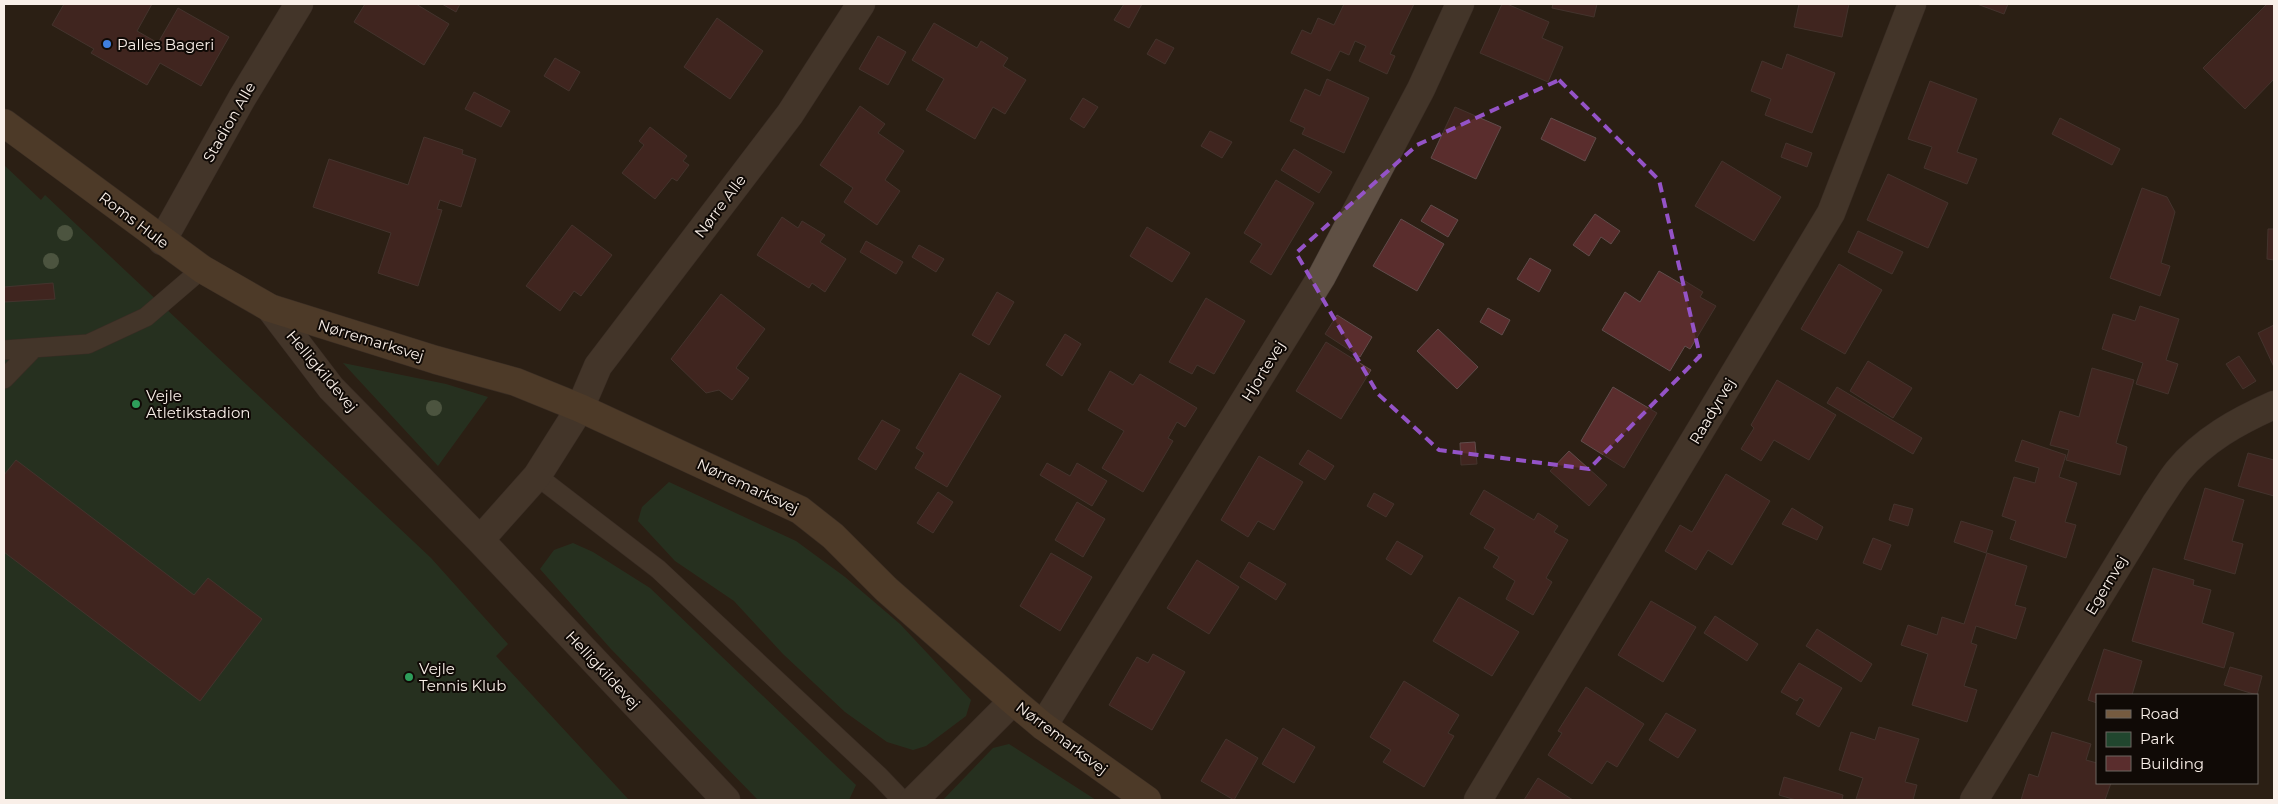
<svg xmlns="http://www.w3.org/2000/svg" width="2278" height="804" font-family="Montserrat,sans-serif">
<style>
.green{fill:#21462e}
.building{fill:#5a2d2d;stroke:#604c4b}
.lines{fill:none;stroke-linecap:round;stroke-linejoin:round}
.lane-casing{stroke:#463b35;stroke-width:20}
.street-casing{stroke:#463b35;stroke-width:29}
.secondary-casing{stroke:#463b35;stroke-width:29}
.lane{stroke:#5f5044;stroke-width:19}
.street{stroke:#5f5044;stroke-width:28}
.secondary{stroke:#755b40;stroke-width:28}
.tree{fill:#739474}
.marked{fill:none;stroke:#9453c7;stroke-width:4;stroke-dasharray:10 6;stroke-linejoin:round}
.shop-dot{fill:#3f7fe0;stroke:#100a06;stroke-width:2}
.leisure-dot{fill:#2e9e5b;stroke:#100a06;stroke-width:2}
.labels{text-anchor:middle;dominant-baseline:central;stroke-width:4;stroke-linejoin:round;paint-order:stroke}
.poi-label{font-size:15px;fill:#f9efe8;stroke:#100a06;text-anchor:start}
.street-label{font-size:15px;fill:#f9efe8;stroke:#100a06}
</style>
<rect width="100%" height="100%" fill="#2c1f14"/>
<!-- green -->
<path class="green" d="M4 165 41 200 45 195 431 558 508 644 496 656 629 800H4Z
M343 363 446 384 488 397 438 466Z
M669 482 796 541 845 577 900 624 971 700 966 716 926 746 913 750 887 742 845 712 783 654 734 601 675 561 638 521 642 507Z
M573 543 593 552 650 588 856 785 849 800H758L611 649 540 569 554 550Z
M1009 744 1096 800H943L993 748Z"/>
<!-- building -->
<path class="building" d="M64 4H152L137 31 158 43 178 8 229 37 201 86 160 63 147 85 91 53 94 49 52 25Z
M365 4H416L449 24 424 65 354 22Z
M442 4H460L456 12Z
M1124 4H1142L1129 28 1114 20Z
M1344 4H1414L1390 54 1395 56 1387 74 1359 61 1366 46 1355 41 1349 55 1340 51 1330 71 1291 53 1302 30 1311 34 1318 18 1334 25Z
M1502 4H1507L1549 22 1542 38 1563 47 1548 82 1480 53Z
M1553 4H1597L1594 17 1552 8Z
M1799 4H1849L1842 37 1794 27Z
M1977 4H2008L2004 14Z
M2267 4H2274V79L2245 109 2203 68Z
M717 18 763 51 730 99 684 67Z
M934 23 977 48 981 41 1008 58 1003 66 1026 80 1005 114 993 107 975 139 926 110 944 79 912 60Z
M878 36 906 52 888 85 859 69Z
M1156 39 1174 48 1165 64 1147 54Z
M1787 54 1835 73 1812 133 1765 115 1771 99 1751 91 1762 61 1782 69Z
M555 58 580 72 569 91 544 76Z
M1327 79 1369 98 1344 153 1302 134 1305 128 1290 121 1305 89 1320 96Z
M1930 81 1977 99 1957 152 1977 159 1967 184 1924 168 1932 147 1908 139Z
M474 92 510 111 501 127 465 109Z
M1083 98 1098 107 1084 128 1070 119Z
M860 106 885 124 878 133 904 151 885 180 900 191 877 225 844 202 853 188 820 165Z
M1455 107 1501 127 1476 179 1431 158Z
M1551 118 1596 138 1585 161 1541 139Z
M2060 118 2120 149 2112 165 2052 134Z
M650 127 687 156 683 161 689 165 677 181 672 178 655 199 622 173 644 145 639 141Z
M1210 131 1232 142 1222 158 1201 146Z
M424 137 463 150 462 154 476 159 461 207 440 200 437 209 442 210 418 286 378 273 391 233 313 207 329 159 408 185Z
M1786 143 1812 153 1807 167 1781 157Z
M1294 149 1332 172 1319 193 1281 170Z
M1722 161 1781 197 1754 241 1695 206Z
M1888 174 1948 203 1928 248 1867 220Z
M1276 180 1314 203 1271 275 1250 262 1262 244 1244 233Z
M2142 188 2167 197 2175 212 2161 263 2170 266 2160 296 2110 278Z
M1431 205 1458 220 1448 237 1421 221Z
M1595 214 1620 231 1611 244 1601 237 1589 256 1573 245Z
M782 217 798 228 802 221 825 235 820 242 846 259 825 292 812 283 809 288 757 255Z
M1401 219 1444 244 1417 291 1373 266Z
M572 225 612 255 581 296 574 291 560 311 526 286Z
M1147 227 1190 253 1172 282 1130 256Z
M2268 229H2274V260L2267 259Z
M1858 231 1903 252 1892 274 1848 252Z
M866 241 903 262 896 274 860 252Z
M919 245 944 259 936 272 912 257Z
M1530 258 1551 270 1539 292 1517 279Z
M1839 264 1882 290 1845 354 1801 329Z
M1659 271 1683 285 1685 281 1703 292 1700 297 1716 306 1690 349 1685 346 1670 371 1602 330 1625 292 1640 302Z
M53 283 55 299 4 302V287Z
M997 292 1014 302 989 345 972 335Z
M721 294 765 329 736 368 749 378 732 400 719 390 706 393 671 359Z
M1206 298 1245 321 1214 374 1197 365 1192 374 1169 362Z
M2140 306 2179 319 2166 360 2178 364 2168 394 2136 384 2143 363 2102 349 2113 314 2135 321Z
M1488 308 1510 320 1502 335 1480 322Z
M1337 315 1372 337 1360 357 1325 334Z
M2274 325V367L2258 333Z
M1438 329 1478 367 1457 389 1417 351Z
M1065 334 1081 344 1062 376 1046 365Z
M1326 342 1371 370 1341 419 1296 391Z
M2239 356 2256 381 2243 389 2226 364Z
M1868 361 1912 388 1893 418 1850 391Z
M2092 368 2134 380 2116 443 2127 447 2120 475 2066 460 2069 450 2050 445 2060 411 2079 417Z
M1110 371 1133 385 1140 374 1197 408 1185 427 1177 422 1168 438 1173 441 1143 492 1102 468 1124 431 1088 410Z
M960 373 1001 396 947 487 915 468 924 453 916 448Z
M1777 380 1836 415 1809 460 1774 440 1761 461 1741 449 1754 428 1751 425Z
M1613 387 1657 413 1624 468 1581 441Z
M1837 387 1922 438 1913 454 1827 403Z
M882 420 900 430 876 470 858 459Z
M2022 440 2066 455 2059 477 2077 483 2065 522 2076 525 2066 558 2010 539 2016 521 2002 516 2014 477 2035 483 2039 468 2015 461Z
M1475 442 1477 464 1461 465 1460 443Z
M1308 450 1334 466 1325 480 1299 464Z
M1569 451 1607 485 1589 506 1550 471Z
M2248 453 2274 460V496L2238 486Z
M1259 456 1303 482 1274 530 1258 521 1248 537 1221 520Z
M16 460 194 595 208 578 262 619 200 701 4 552V475Z
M1047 463 1070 476 1077 463 1107 481 1092 506 1040 475Z
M1726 474 1770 501 1732 565 1708 550 1696 570 1665 551 1680 525 1692 532Z
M2205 488 2244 500 2232 541 2243 544 2235 574 2184 559Z
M1484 490 1534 520 1538 513 1558 526 1554 532 1568 540 1546 578 1552 582 1533 615 1506 599 1515 581 1493 567 1499 557 1484 548 1495 529 1470 514Z
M938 492 953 502 933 533 917 523Z
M1374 493 1394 504 1386 517 1367 506Z
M1077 502 1105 519 1083 557 1055 540Z
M1894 504 1913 509 1908 526 1889 520Z
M1792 508 1823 527 1817 540 1782 524Z
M1961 521 1993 531 1986 553 1954 542Z
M1873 538 1891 545 1881 570 1863 563Z
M1397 541 1423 556 1411 575 1386 559Z
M1051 553 1092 577 1060 631 1020 606Z
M1987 553 2027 566 2015 605 2026 608 2016 639 1976 626 1971 643 1977 645 1964 686 1977 690 1967 722 1912 705 1928 654 1901 645 1908 625 1937 635 1942 617 1964 624Z
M1197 560 1239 587 1209 634 1167 608Z
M1249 562 1286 584 1276 600 1240 577Z
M2153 568 2194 580 2193 585 2211 590 2202 623 2234 633 2224 668 2132 641Z
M1459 597 1519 632 1492 676 1433 641Z
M1651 601 1696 627 1663 682 1618 655Z
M1715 616 1758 644 1747 661 1704 633Z
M1817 629 1872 664 1861 682 1806 646Z
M2104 649 2142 661 2132 695H2097V703L2088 700Z
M1153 654 1185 672 1152 730 1109 705 1137 657 1148 663Z
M1799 663 1842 688 1819 727 1796 714 1804 700 1800 697 1797 701 1781 692Z
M2230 667 2262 676 2257 695 2224 685Z
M1404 681 1459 715 1448 733 1454 736 1424 787 1383 762 1391 750 1370 737Z
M1586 687 1644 724 1617 767 1607 761 1592 784 1548 755 1562 733 1558 731Z
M1666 713 1696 730 1678 758 1649 740Z
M1879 727 1919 739 1905 782 1917 785 1913 800 1856 799 1863 778 1839 770 1851 732 1875 740Z
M1283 728 1315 747 1294 783 1262 764Z
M2052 732 2091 744 2086 760 2097 763V783H2111L2105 800H2021L2029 774 2038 777Z
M1226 739 1258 758 1234 800 1201 781Z
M1784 777 1843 795 1842 800H1796L1779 795Z
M1538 778 1573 800H1524Z"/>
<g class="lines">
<defs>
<path id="lane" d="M4 350 88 344 146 317 202 269
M4 379 34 348
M537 476 658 569 879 776 902 800"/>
<path id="street" d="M162 241 242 98 299 4
M270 308 331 388 480 540 726 800
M480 540 537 476 580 408 598 366 790 114 861 4
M1043 726 1322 276 1421 89 1460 4
M914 800 1013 701
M1478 800 1831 213 1912 4
M1974 800 2156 503C2163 493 2170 481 2178 471 2203 440 2238 421 2274 405"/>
<path id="secondary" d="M4 123 202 269 270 308 436 360 516 382 580 408 800 510 833 536 886 589 1013 701 1043 726 1147 800"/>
</defs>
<!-- lane casing -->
<use href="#lane" class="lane-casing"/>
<!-- street casing -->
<use href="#street" class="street-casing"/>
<!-- secondary casing -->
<use href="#secondary" class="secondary-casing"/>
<!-- lane -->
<use href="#lane" class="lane"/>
<!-- street -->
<use href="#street" class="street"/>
<!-- secondary -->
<use href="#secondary" class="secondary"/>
</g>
<!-- trees -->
<g class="tree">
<circle cx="65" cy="233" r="8"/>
<circle cx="51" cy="261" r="8"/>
<circle cx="434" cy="408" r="8"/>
</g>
<!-- marked area -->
<path d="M0 0H2278V804H0ZM1559 80 1659 180 1700 356 1589 469 1439 450 1378 394 1296 253 1417 145Z" fill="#2c1f14" fill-opacity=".55" fill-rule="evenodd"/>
<path class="marked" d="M1559 80 1659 180 1700 356 1589 469 1439 450 1378 394 1296 253 1417 145Z"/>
<!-- markers -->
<circle class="shop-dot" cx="107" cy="44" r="5"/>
<g class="leisure-dot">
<circle cx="136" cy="404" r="5"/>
<circle cx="409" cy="677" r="5"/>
</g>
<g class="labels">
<!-- poi labels -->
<g class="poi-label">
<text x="117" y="44">Palles Bageri</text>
<text x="146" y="395">Vejle<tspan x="146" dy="17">Atletikstadion</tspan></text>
<text x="419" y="668">Vejle<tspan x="419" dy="17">Tennis Klub</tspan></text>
</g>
<!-- street labels -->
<g class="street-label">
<text transform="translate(229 122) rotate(-60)">Stadion Alle</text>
<text transform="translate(720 206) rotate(-53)">Nørre Alle</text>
<text transform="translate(134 220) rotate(37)">Roms Hule</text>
<text transform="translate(371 340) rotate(17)">Nørremarksvej</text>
<text transform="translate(322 371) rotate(50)">Helligkildevej</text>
<text transform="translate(1263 371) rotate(-58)">Hjortevej</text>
<text transform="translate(1712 411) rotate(-59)">Raadyrvej</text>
<text transform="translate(748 486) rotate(25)">Nørremarksvej</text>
<text transform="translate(2106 585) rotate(-59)">Egernvej</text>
<text transform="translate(603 670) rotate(47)">Helligkildevej</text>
<text transform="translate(1062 738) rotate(37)">Nørremarksvej</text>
</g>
</g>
<!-- border -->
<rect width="2278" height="804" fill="none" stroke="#f9efe8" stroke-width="10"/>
<!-- legend -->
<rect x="2096" y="694" width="162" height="90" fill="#100a06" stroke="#6d6660"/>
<rect x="2106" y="710" width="25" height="8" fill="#755b40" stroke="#6d6660"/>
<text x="2140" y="719" font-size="15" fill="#f9efe8">Road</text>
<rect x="2106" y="732" width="25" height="15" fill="#21462e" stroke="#6d6660"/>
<text x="2140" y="744" font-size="15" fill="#f9efe8">Park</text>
<rect x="2106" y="756" width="25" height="15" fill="#5a2d2d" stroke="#6d6660"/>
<text x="2140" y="769" font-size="15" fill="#f9efe8">Building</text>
</svg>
